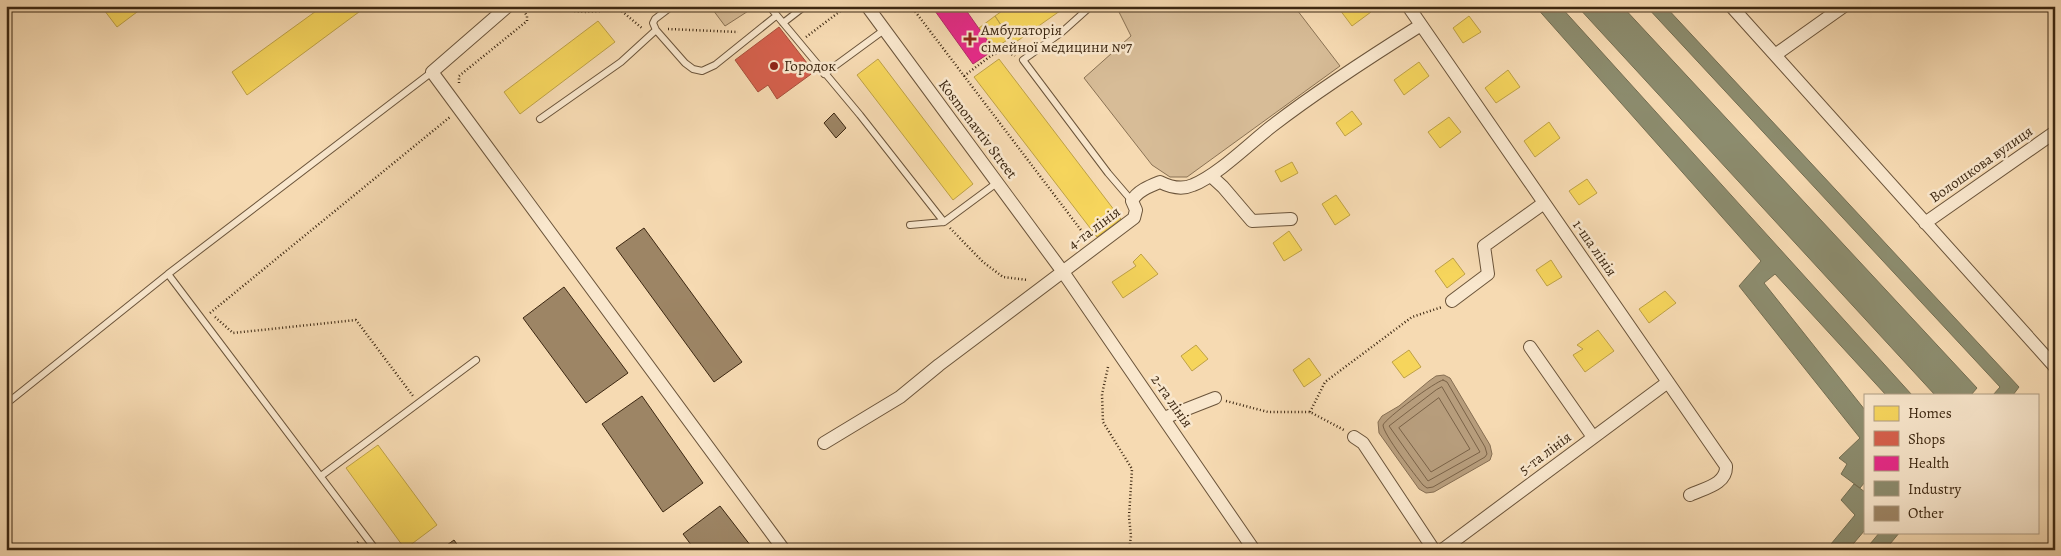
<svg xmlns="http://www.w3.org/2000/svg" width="2061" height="556" font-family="Alegreya,serif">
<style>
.green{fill:#d7bc97;stroke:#8a7254}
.water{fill:#b79d7c;stroke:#866e52}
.homes{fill:#f6d55c;stroke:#bea146}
.shops{fill:#d6604d;stroke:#a84f3b}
.health{fill:#e7298a;stroke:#b42966}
.industry{fill:#8c8c6e;stroke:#746e52}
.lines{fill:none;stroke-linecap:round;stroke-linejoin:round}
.shore{stroke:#7a6247;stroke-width:1}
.building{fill:#9d8565;stroke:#3d2812}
.lane-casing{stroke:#6b543a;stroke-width:8}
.street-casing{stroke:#6b543a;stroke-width:14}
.path{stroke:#3d2812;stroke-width:2.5;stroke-dasharray:1 2.5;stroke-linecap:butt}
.lane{stroke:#f9e7cd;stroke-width:6}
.street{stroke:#f9e7cd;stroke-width:12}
.poi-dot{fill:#8f2418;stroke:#f9e7cd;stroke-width:2}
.labels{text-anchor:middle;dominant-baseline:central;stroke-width:5;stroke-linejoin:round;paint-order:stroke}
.poi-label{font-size:15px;fill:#3d2812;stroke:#f9e7cd;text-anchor:start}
.street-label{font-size:15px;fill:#3d2812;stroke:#f9e7cd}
</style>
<rect width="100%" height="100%" fill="#f6dab2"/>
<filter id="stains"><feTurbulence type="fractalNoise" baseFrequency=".004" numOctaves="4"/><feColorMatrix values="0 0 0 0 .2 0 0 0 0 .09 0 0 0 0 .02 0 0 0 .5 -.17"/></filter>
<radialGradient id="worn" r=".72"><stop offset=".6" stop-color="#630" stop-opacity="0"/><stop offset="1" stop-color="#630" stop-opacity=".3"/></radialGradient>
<!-- green -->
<path class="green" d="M710 6H756L725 26Z
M1118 6H1294L1340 66 1187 177H1170L1152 165 1084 78 1131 36 1118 10Z"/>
<!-- water -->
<path class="water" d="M1444 375 1450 378 1490 445 1492 454 1490 460 1434 492 1426 493 1419 489 1379 433 1378 422 1382 416 1399 406 1429 381 1436 376Z"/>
<!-- homes -->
<path class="homes" d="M101 6H145L117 27Z
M323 6H367L247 95 232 72Z
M1009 6H1067L1013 44 995 16Z
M1344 6H1366L1371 12 1352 26 1340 10Z
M995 16 1010 38 994 49 979 28Z
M1469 16 1481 32 1463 43 1453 28Z
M598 21 615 42 520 114 504 92Z
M878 59 973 184 953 200 857 75Z
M999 59 1121 219 1097 237 974 77Z
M1419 62 1429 76 1404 95 1394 80Z
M1508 70 1520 87 1496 103 1485 88Z
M1352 111 1362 124 1345 136 1336 123Z
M1449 117 1461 132 1440 148 1428 132Z
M1549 122 1560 138 1535 157 1524 141Z
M1292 162 1298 173 1281 182 1275 171Z
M1587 179 1597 193 1579 205 1569 191Z
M1336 195 1350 215 1335 225 1322 204Z
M1289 231 1302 250 1284 261 1273 243Z
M1141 254 1158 274 1123 298 1112 282 1136 266 1133 262Z
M1453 258 1465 274 1447 288 1435 271Z
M1551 260 1562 277 1547 286 1536 270Z
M1665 291 1676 303 1649 323 1639 309Z
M1598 330 1614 351 1585 372 1573 355 1583 349 1577 345Z
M1196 345 1208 359 1192 371 1181 356Z
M1409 350 1421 367 1404 378 1392 362Z
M1309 358 1321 375 1304 387 1293 370Z
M378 445 437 525 405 549 346 468Z"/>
<!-- shops -->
<path class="shops" d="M779 27 814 72 777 99 768 85 758 92 735 60Z"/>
<!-- health -->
<path class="health" d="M940 6H963L994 50 973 64 935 11Z"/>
<!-- industry -->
<path class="industry" d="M1535 6H1560L1912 395H1886L1775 274 1764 283 1865 410V482L1860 488 1841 474 1847 464 1839 458 1860 438 1739 286 1761 261Z
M1577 6H1622L1977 388 1971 395H1935Z
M1646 6H1665L2019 387 2013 395H1993L2000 387Z
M1854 484 1865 492V530L1848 550H1826L1855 515 1841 500Z
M1880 532H1900L1885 550H1865Z"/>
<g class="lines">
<!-- shore -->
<path class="shore" d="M1443 380 1447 382 1485 447 1487 454 1485 457 1433 487 1427 488 1423 485C1415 475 1383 434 1383 425 1386 418 1436 381 1443 380Z
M1442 387 1480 452 1428 481 1389 426 1436 390Z
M1439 398 1470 449 1431 472 1399 428Z"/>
</g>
<!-- building -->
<path class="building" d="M524 6H536L529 12Z
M834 113 846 128 836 138 824 123Z
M644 228 742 362 714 382 616 248Z
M564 287 628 373 586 403 523 318Z
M642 396 703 483 663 512 602 424Z
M720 506 754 550H695L683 534Z
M454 540 461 550H440Z"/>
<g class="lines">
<defs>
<path id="lane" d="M769 6 860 115 944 222 998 182
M1091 6 1062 32 1023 60 1108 173 1132 201
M783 23 805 6
M656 30 685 63 693 69 702 71 715 65 776 16
M824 74 884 30
M540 119 621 62 656 30 653 23 655 19 672 6
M910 225 944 222
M168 274 376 550
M6 404 168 274 432 72
M321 476 476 360"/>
<path id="street" d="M508 6 432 72 784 550
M867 6 1063 272 1254 550
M1408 6 1726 466C1727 484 1705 488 1690 495
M1731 6 2055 367
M1775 55 1844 6
M1211 176 1223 187 1252 221 1291 219
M1925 223 2055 132
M1452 301 1488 274 1484 246 1544 203
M1530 347 1593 437
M1164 418 1215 398
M1354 437 1363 443 1434 550
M824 443 900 397 939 365 1134 218 1136 210 1132 201C1137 191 1150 186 1160 182 1170 187 1182 190 1193 185 1218 175 1250 143 1272 126 1320 89 1370 57 1421 25
M1442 550 1668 382"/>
</defs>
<!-- lane casing -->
<use href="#lane" class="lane-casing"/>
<!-- street casing -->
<use href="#street" class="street-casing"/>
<!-- path -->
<path class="path" d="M554 6C575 14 596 13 618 8L643 29
M911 6 1087 238
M668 29 738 32
M806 37 847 6
M964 76 992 55 1005 51 1015 56
M459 83V76L527 21V16L521 6
M950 228 983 262 1003 277 1028 280
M210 313 450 117
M215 317 233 333 356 320 413 396
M1108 367 1102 394 1103 422 1132 469 1129 517 1131 536 1129 550
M1226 401 1268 412H1310L1344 430
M1310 412 1325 382 1412 317 1442 307
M350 550 359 541"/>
<!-- lane -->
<use href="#lane" class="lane"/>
<!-- street -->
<use href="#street" class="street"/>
</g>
<!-- markers -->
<g class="poi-dot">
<path d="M967.5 31.5h5v5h5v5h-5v5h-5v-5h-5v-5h5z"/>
<circle cx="774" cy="66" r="5"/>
</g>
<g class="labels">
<!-- poi labels -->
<g class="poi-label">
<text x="981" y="30">Амбулаторія<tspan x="981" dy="17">сімейної медицини №7</tspan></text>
<text x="784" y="66">Городок</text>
</g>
<!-- street labels -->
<g class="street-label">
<text transform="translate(978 129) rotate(53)">Kosmonavtiv Street</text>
<text transform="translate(1981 164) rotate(-35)">Волошкова вулиця</text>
<text transform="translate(1094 228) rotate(-37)">4-та лінія</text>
<text transform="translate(1595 248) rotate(55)">1-ша лінія</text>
<text transform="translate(1172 401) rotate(55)">2-га лінія</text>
<text transform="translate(1545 453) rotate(-37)">5-та лінія</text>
</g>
</g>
<!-- margin -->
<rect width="2061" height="556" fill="none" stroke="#f6dab2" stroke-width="25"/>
<rect x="8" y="8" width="2046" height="541" fill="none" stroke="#3d2812" stroke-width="2.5"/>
<rect x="12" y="12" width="2036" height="531" fill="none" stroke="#3d2812"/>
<!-- legend -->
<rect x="1864" y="394" width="175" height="140" fill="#f9e7cd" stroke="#ae9b82"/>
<rect x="1874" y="406" width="25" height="15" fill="#f6d55c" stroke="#ae9b82"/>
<text x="1908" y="418" font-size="15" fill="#3d2812">Homes</text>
<rect x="1874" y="431" width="25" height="15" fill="#d6604d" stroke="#ae9b82"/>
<text x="1908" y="444" font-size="15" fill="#3d2812">Shops</text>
<rect x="1874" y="456" width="25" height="15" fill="#e7298a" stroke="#ae9b82"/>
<text x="1908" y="468" font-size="15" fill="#3d2812">Health</text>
<rect x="1874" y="481" width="25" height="15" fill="#8c8c6e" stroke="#ae9b82"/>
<text x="1908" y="494" font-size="15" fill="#3d2812">Industry</text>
<rect x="1874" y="506" width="25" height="15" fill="#9d8565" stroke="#ae9b82"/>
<text x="1908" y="518" font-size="15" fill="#3d2812">Other</text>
<rect width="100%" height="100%" filter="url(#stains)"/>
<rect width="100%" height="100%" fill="url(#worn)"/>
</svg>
